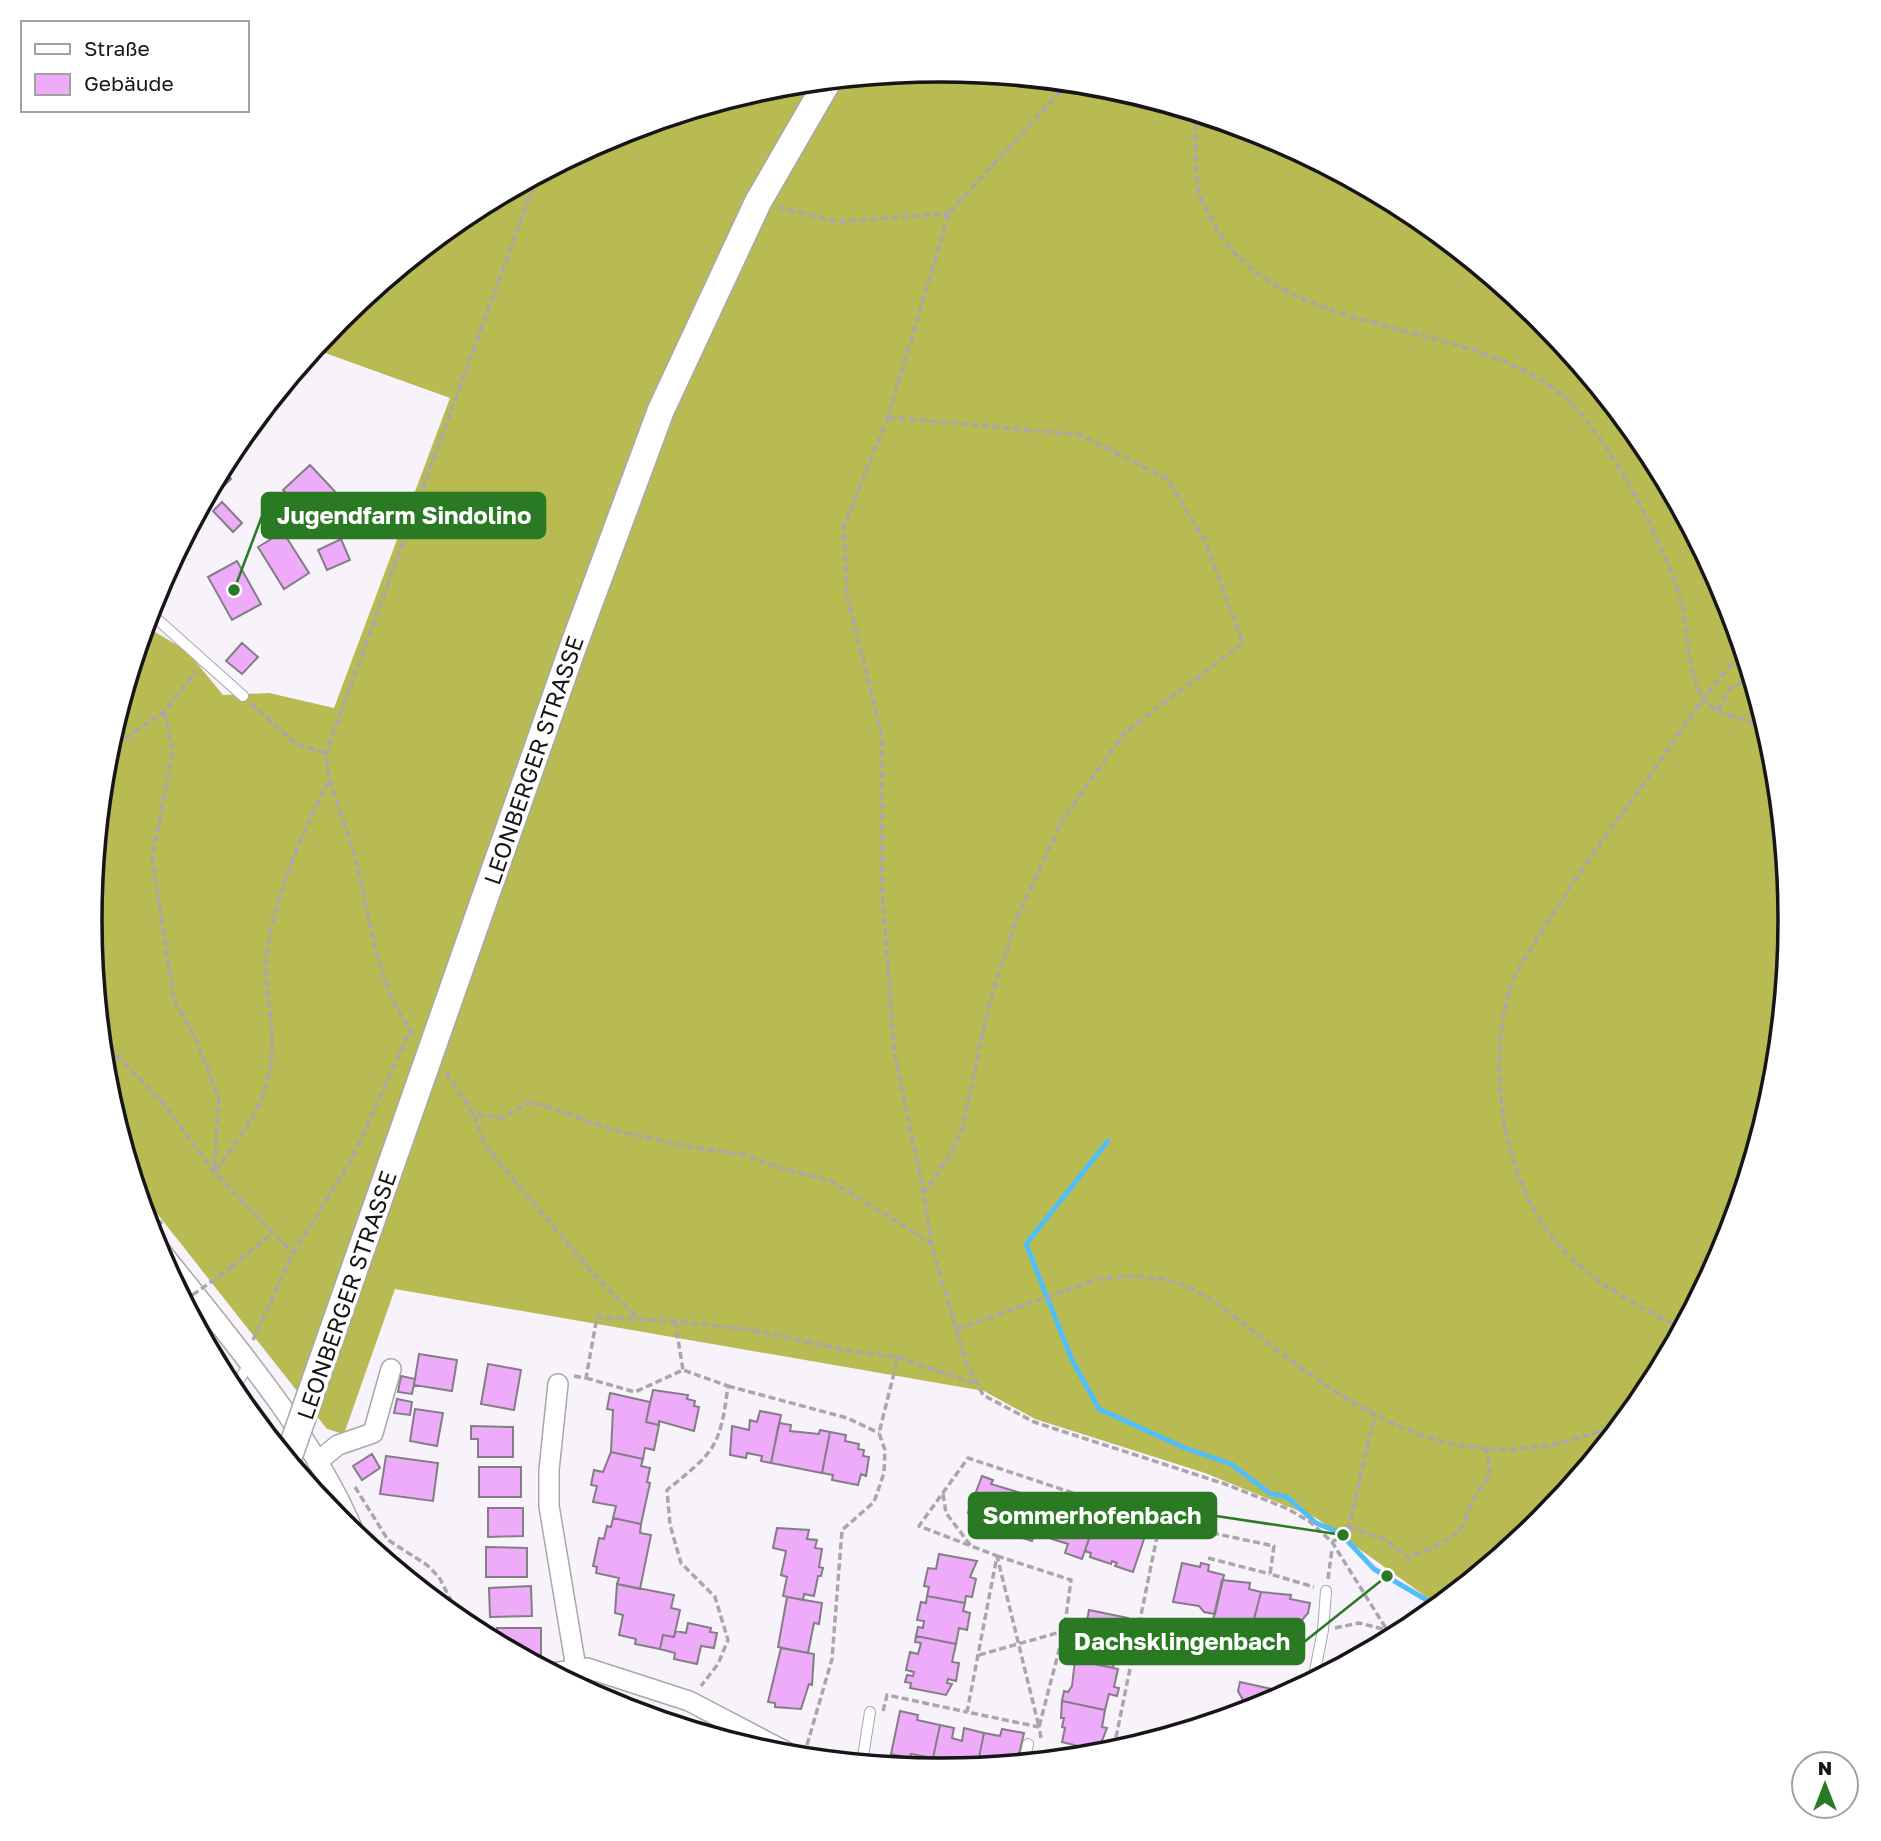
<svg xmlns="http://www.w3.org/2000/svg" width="1881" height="1841" font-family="'Golos Text',sans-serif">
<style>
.forest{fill:#b7bb52}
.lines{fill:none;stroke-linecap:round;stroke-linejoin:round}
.stream{stroke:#52bef8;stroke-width:5}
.building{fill:#eeabf9;stroke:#837d84;stroke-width:2}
.service-casing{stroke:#aba6ae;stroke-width:12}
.minor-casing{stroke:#aba6ae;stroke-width:22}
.secondary-casing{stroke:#aba6ae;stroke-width:29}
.path{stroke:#aaa6ab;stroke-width:3.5;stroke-dasharray:7 3.5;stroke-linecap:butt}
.service{stroke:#fff;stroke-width:10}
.minor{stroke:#fff;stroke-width:19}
.secondary{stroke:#fff;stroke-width:26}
.secondary-bridge-casing{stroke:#aba6ae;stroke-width:29;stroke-linecap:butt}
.path-bridge{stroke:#aaa6ab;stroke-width:3.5;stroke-dasharray:7 3.5;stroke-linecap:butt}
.secondary-bridge{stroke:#fff;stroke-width:26}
.labels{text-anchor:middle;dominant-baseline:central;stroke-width:7;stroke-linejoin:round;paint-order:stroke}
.street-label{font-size:23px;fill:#171517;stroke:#fff}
.rim{fill:none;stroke:#171517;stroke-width:3.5}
.leader{fill:none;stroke:#2a7923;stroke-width:2.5}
.callout-dot{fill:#2a7923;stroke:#fff;stroke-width:2.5}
.callout{fill:#2a7923;stroke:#2a7923;stroke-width:2.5}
.callout-label{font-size:24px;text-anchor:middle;font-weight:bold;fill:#fff}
</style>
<rect width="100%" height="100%" fill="#f8f2fa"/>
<!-- forest -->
<path class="forest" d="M941 70 1107 86 1266 135 1413 214 1542 319 1648 448 1726 595 1775 755 1791 921 1775 1087 1726 1246 1647 1393 1542 1522 1439 1606 1316 1518 1205 1473 1035 1419 984 1391 395 1289 344 1434 327 1429 137 1188 106 1086 90 920 106 754 145 626 187 651 223 695 269 693 334 708 450 398 314 349 339 319 468 213 615 135 775 86Z"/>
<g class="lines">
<!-- stream -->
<path class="stream" d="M1108 1141 1026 1244 1072 1360 1099 1409 1185 1448 1231 1464 1271 1494 1287 1497 1316 1523 1340 1533 1374 1569 1430 1602 1435 1610"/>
</g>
<!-- building -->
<path class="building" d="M310 465 342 499 316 524 283 490Z
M222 469 231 479 213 496 210 493Z
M222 502 242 523 233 532 213 511Z
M283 532 309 573 284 589 258 547Z
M341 539 350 560 327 570 318 550Z
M237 561 261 604 232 620 208 577Z
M242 643 258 657 242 674 226 661Z
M419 1354 457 1360 452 1391 414 1385Z
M488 1364 521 1370 514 1410 481 1404Z
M401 1376 415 1379 412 1394 398 1392Z
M653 1390 688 1395 687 1399 695 1401 694 1406 699 1407 694 1431 659 1421V1425L646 1422Z
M610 1393 650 1402 646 1422 659 1425 654 1450 645 1448 643 1459 611 1452 613 1410 607 1409Z
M397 1399 412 1402 410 1415 394 1413Z
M415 1409 443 1413 437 1446 410 1441Z
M760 1411 781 1415 771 1463 761 1461 762 1456 747 1453 746 1458 730 1455 732 1426 749 1430 750 1420 757 1422Z
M779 1423 791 1425 790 1431 819 1434 820 1430 830 1432 822 1473 771 1463Z
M471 1426 513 1427V1457H478V1439H471Z
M830 1432 846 1435 845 1441 859 1444 858 1449 864 1450 863 1456 869 1457 866 1476 861 1474 858 1485 832 1480 833 1475 822 1473Z
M611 1452 643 1459 641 1466 650 1468 647 1482 650 1483 641 1524 613 1518 616 1506 593 1502 597 1486 591 1485 594 1470 603 1472Z
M372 1454 380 1468 362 1480 353 1466Z
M386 1456 438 1463 433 1501 380 1494Z
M479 1467H521V1497H479Z
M982 1476 993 1480 991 1484 1044 1500 1039 1511 1026 1507 1019 1528 1010 1524 1009 1528 993 1523 994 1518 986 1515 985 1519 968 1513Z
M1044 1500 1064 1507 1052 1539 1035 1533 1032 1541 1016 1536 1026 1507 1039 1511Z
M1064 1507 1092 1517 1088 1528 1092 1530 1082 1559 1065 1553 1068 1544 1052 1539Z
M488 1508H523V1536L488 1537Z
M1092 1517 1134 1534 1136 1529 1146 1533 1133 1572 1115 1566 1117 1563 1112 1561 1111 1564 1090 1557 1091 1553 1085 1551 1092 1530 1088 1528Z
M613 1518 641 1524 640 1533 651 1535 640 1589 617 1584 619 1578 596 1573 597 1567 593 1566 599 1538 604 1539 607 1526 611 1527Z
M777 1528 809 1530 807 1539 817 1540 815 1548 822 1549 819 1567 823 1568 821 1576H818L814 1596 804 1594 803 1600 783 1596 787 1577 781 1575 786 1551 773 1548Z
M486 1547 527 1548V1577H486Z
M939 1554 977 1561 970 1577 976 1579 972 1597 966 1596 965 1603 927 1596 929 1587 924 1586 928 1568 936 1569Z
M1182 1563 1200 1567 1201 1563 1209 1565 1208 1571 1224 1575 1215 1614 1204 1612 1199 1606 1173 1602Z
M1222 1580 1250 1583 1249 1589 1261 1592 1251 1631 1238 1625 1239 1622 1213 1620Z
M617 1584 674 1595 671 1608 680 1610 674 1637 663 1635 660 1649 635 1644 636 1639 619 1635 623 1615 615 1613Z
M531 1586 532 1616 490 1617 489 1588Z
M1261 1592 1291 1595 1290 1599 1310 1603 1308 1613 1302 1620 1296 1644 1286 1641 1280 1635 1251 1631Z
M927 1596 965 1603 963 1611 970 1613 967 1630 959 1628 956 1644 916 1636 918 1627 923 1628 924 1621 917 1620 921 1602 926 1603Z
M787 1597 822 1603 819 1624 814 1623 808 1653 778 1647Z
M1089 1610 1128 1618 1120 1633 1127 1635 1123 1652 1117 1650 1113 1668 1078 1660 1082 1643 1077 1642 1080 1625 1086 1626Z
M688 1623 711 1628 710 1632 717 1633 714 1648 701 1646 697 1664 674 1659 675 1653 660 1649 663 1635 674 1637 676 1631 686 1633Z
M497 1628H541V1657H522L506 1648V1642H497Z
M916 1636 956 1644 952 1662 959 1663 956 1681 948 1679 947 1683 952 1684 946 1695 910 1688 911 1683 905 1682 907 1675 913 1676 914 1672 906 1670 910 1652 918 1654 921 1643 915 1642Z
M1364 1643 1379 1646 1362 1655Z
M781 1648 814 1654 812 1685 809 1684 801 1709 775 1707V1703L768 1702Z
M1075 1660 1118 1669 1114 1687 1119 1688 1117 1696 1109 1694 1105 1710 1062 1701 1064 1691 1068 1692 1072 1686Z
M1240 1682 1281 1691 1279 1699 1240 1714 1243 1700 1238 1691Z
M603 1700 624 1704 623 1709 615 1706Z
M1062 1701 1105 1710 1102 1727 1107 1728 1098 1751 1062 1742 1065 1728 1062 1727 1064 1718H1061Z
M900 1711 918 1715 917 1720 940 1725 933 1758 911 1754 910 1758 891 1754Z
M940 1725 954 1728 952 1738 962 1741 964 1728 984 1733 977 1767 961 1764 960 1769 941 1770 943 1761 933 1758Z
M1002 1729 1024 1733 1017 1763 977 1767 984 1733 1000 1736Z
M1084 1748 1098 1751 1109 1754 1083 1757Z"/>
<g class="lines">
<defs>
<path id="service" d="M149 616 158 620 243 696
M232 1390 249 1365
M1313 1681 1323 1630 1326 1591
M862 1763 870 1712
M1024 1763 1028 1744"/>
<path id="minor" d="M153 1241C221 1328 314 1433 355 1535
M558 1384 549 1470V1506L576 1668
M317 1462 338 1445 373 1433 391 1369
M553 1673 587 1668 689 1701 796 1757"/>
<path id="secondary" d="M320 1367 573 647 661 410 758 202 828 81"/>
</defs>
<!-- service casing -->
<use href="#service" class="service-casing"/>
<!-- minor casing -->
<use href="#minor" class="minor-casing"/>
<!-- secondary casing -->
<use href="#secondary" class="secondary-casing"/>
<!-- path -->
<path class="path" d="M1068 83 949 213 888 417 844 526 847 596 882 736V892L894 1051 924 1193 931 1243 965 1360 983 1395 1034 1422 1225 1484 1286 1508 1309 1521 1332 1542 1387 1630
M1195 113C1196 138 1194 168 1199 193 1201 200 1206 209 1210 216 1272 346 1477 312 1571 403 1611 442 1666 547 1681 601 1688 628 1688 675 1703 698 1715 716 1746 720 1765 724
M778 207 839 222 949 213
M888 417 1081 435 1167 479 1205 541 1243 643 1124 733 1062 821 1017 918 989 1004 962 1129 950 1155 924 1192
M251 703 296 744 326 753
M1718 710 1731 687 1752 679
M164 712 173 750 152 858 174 1000 196 1039 219 1100 214 1172
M108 750 164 712 196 671
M414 1034C377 991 370 914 356 861 347 824 329 792 326 753L537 176
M102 1040 164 1104 214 1172 293 1253
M446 1073 474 1114 502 1118 528 1103 544 1105 610 1129 685 1146 745 1155 780 1168 831 1181 931 1243
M474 1116 486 1147 595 1276 640 1320
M216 1171C244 1130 271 1100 272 1048 273 1016 263 984 267 952 276 893 301 835 328 782
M140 1196 162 1224
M232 1267 272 1233
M675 1321 683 1370
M957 1329 1098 1279C1189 1267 1211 1300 1277 1350 1392 1437 1484 1482 1625 1421
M1682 1329C1640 1306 1597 1286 1563 1250 1503 1186 1483 1063 1513 981 1520 962 1535 944 1545 926 1574 881 1603 838 1635 796 1671 748 1701 694 1744 652
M253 1340 293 1253 351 1161 410 1030
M574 1376 586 1378 597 1317 675 1321 752 1330 845 1350 898 1357 973 1383
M586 1378 635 1392 683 1370 728 1386C720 1448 715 1451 667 1490L670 1525 681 1563 715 1597 728 1640 718 1664 701 1686
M728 1386 847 1418 879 1433
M355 1487 388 1540 427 1565 439 1577 462 1622
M943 1494 946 1513 971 1546
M1349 1527 1385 1540 1408 1557C1424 1551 1451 1542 1461 1528 1467 1520 1468 1507 1474 1498 1488 1476 1494 1477 1486 1449
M1332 1542 1347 1533C1358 1494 1364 1455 1375 1416
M997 1556 1071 1580 1064 1631 1039 1727Z
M1208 1558 1270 1574
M1328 1579 1332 1549
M1335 1628 1359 1623 1387 1630 1392 1639
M979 1655 1064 1631
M883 1711 887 1695 967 1712
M1041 1738 1039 1727 967 1712 997 1556 919 1526 968 1458 1160 1522
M807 1745 832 1659 842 1530 874 1502 884 1473 885 1450 879 1433 898 1357
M1125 1749 1114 1747 1160 1522 1274 1546 1270 1574 1314 1587"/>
<!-- service -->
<use href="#service" class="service"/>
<!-- minor -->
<use href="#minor" class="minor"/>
<!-- secondary -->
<use href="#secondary" class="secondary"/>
<defs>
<path id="secondary-bridge" d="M288 1459 320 1367"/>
</defs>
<!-- secondary-bridge casing -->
<use href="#secondary-bridge" class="secondary-bridge-casing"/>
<!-- path-bridge -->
<path class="path-bridge" d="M184 1301 232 1267"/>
<!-- secondary-bridge -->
<use href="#secondary-bridge" class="secondary-bridge"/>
</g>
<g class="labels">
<!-- street labels -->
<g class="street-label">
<text transform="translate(533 760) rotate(-71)">LEONBERGER STRASSE</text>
<text transform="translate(346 1295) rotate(-71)">LEONBERGER STRASSE</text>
</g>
</g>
<!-- crop -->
<path d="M0 0H1881V1841H0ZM102 920a838 838 0 1 1 1676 0a838 838 0 1 1-1676 0Z" fill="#fff" fill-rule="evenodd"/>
<path class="rim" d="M102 920a838 838 0 1 1 1676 0a838 838 0 1 1-1676 0Z"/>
<!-- callouts -->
<path class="leader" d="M234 590L262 516M1343 1535L1216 1516M1387 1576L1304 1642"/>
<g class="callout-dot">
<circle cx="234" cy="590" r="7"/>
<circle cx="1343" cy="1535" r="7"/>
<circle cx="1387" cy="1576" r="7"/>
</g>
<g class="callout">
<rect x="262" y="493" width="283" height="45" rx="7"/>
<rect x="969" y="1493" width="247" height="45" rx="7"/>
<rect x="1060" y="1619" width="244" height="45" rx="7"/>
</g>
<g class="callout-label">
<text x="404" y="524">Jugendfarm Sindolino</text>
<text x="1092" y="1524">Sommerhofenbach</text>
<text x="1182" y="1650">Dachsklingenbach</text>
</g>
<!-- legend -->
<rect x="21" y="21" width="228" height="91" fill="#ffffff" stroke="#a2a1a2" stroke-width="2"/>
<rect x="35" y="44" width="35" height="10" fill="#ffffff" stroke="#a2a1a2" stroke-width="2"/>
<text x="84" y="56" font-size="21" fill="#171517">Straße</text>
<rect x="35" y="74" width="35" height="21" fill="#eeabf9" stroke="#a2a1a2" stroke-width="2"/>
<text x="84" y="91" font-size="21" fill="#171517">Gebäude</text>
<!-- north arrow -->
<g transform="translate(1825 1785)"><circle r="33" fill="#ffffff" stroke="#a2a1a2" stroke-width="2"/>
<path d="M0-5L12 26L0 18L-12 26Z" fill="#2a7923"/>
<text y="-10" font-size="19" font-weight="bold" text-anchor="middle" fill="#171517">N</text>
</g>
</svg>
